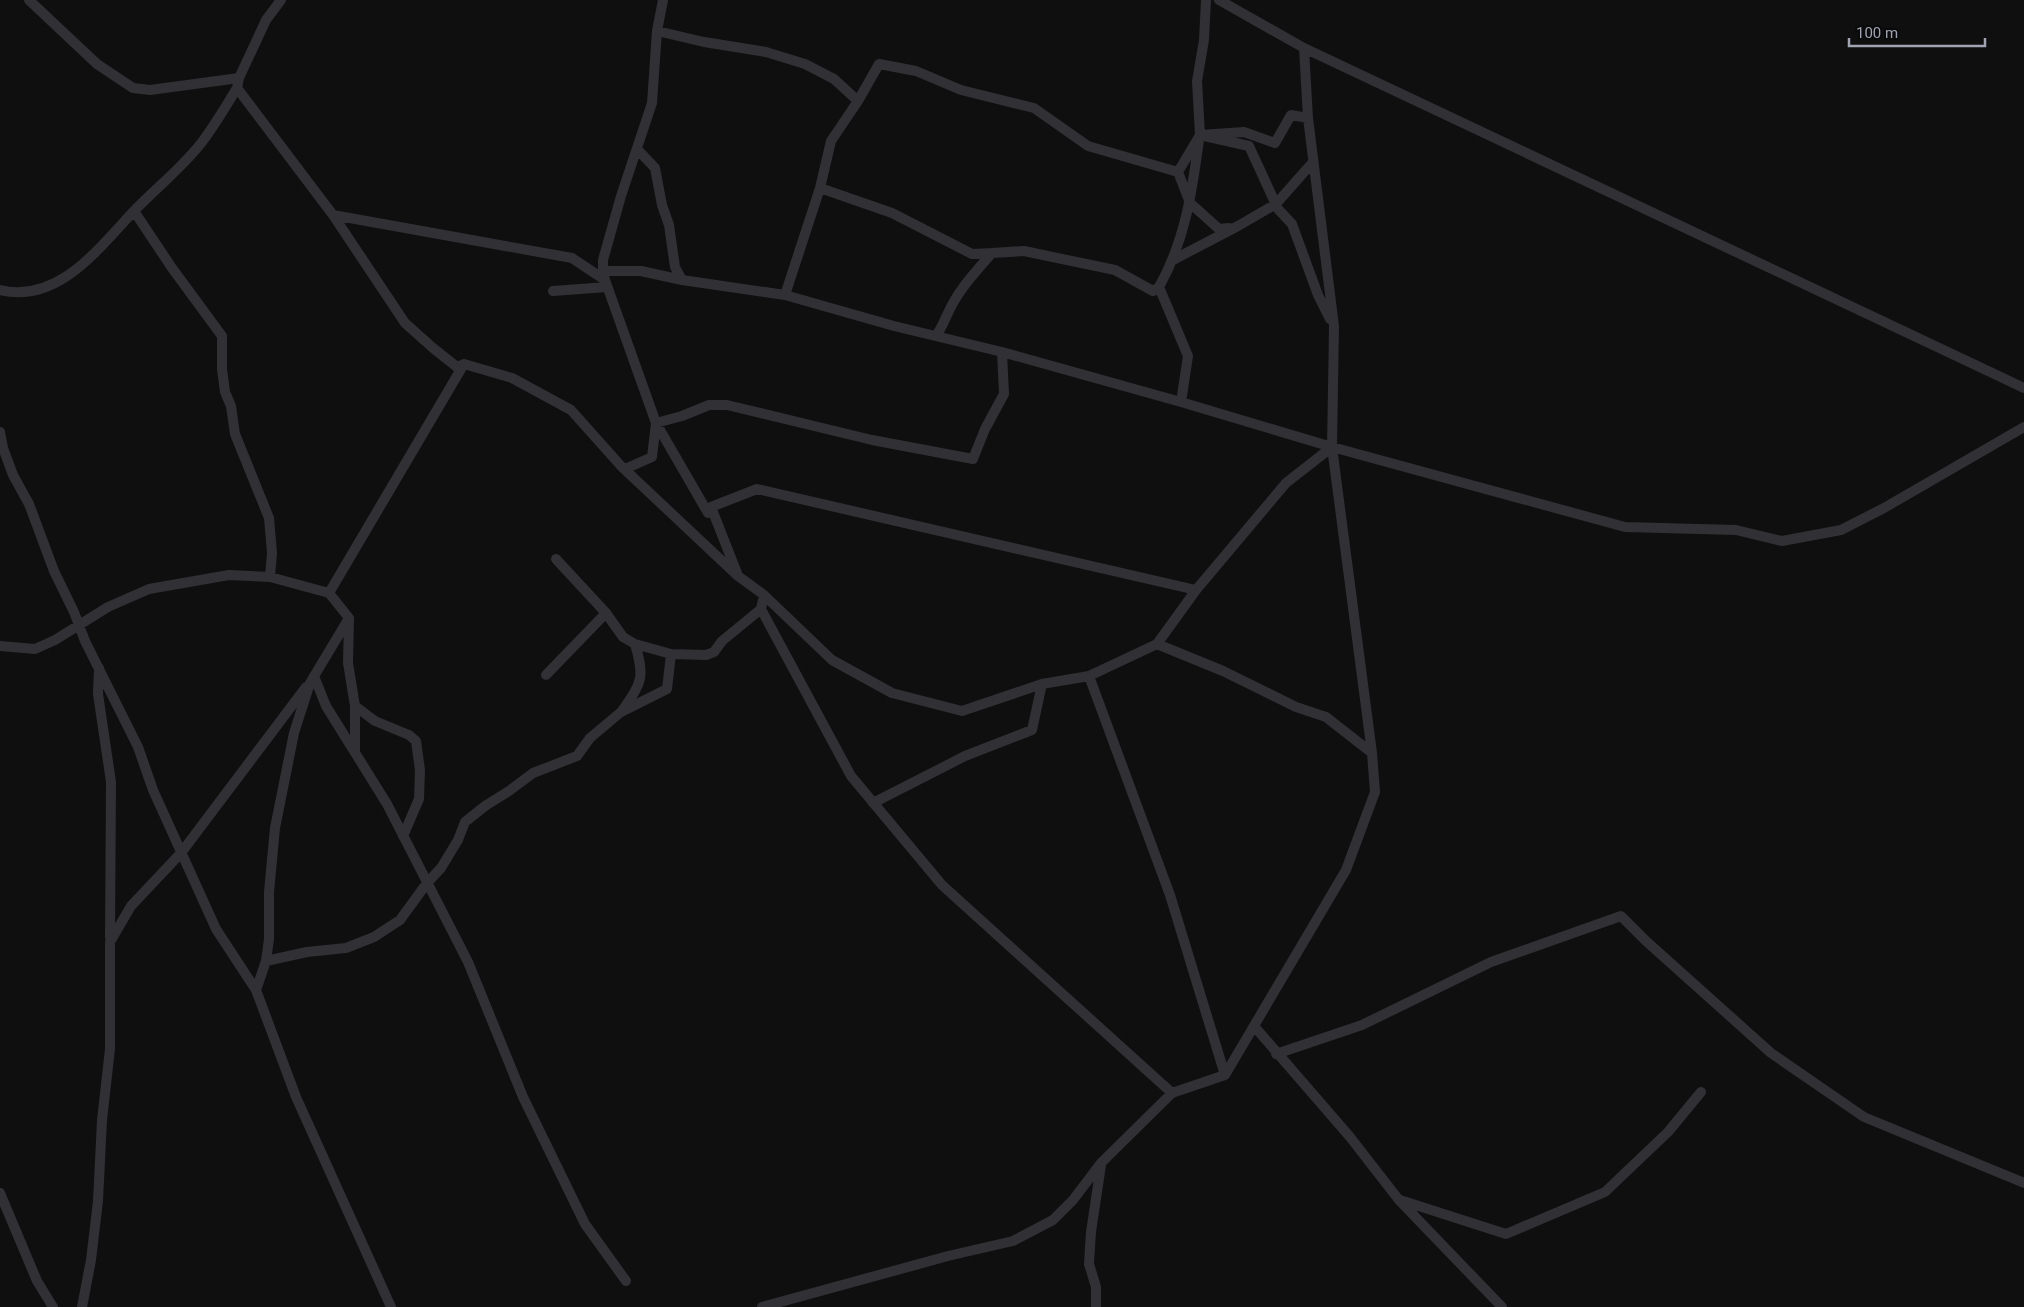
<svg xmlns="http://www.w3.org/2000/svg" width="2024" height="1307" font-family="Roboto,sans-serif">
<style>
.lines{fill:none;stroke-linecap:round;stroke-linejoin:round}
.minor{stroke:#303035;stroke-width:10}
</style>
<rect width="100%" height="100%" fill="#0f0f10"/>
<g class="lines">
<!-- minor -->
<path class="minor" d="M29 0 97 64 133 88 150 90 239 78 237 88 333 215 572 258 605 280 603 271H641L682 280 785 295 894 326 1002 352 1181 402 1332 447 1625 527 1736 530 1782 541 1841 530 1884 508 2024 427
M1206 0 1204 40 1197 81 1200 135 1249 146 1278 209 1292 224 1318 295 1330 319
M1219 0 1304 48 2024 388
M657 31 704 42 766 52 805 64 834 79 858 101
M239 78 266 20 281 0
M637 149 655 168 662 205 669 225 675 267 682 280
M1178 172 1190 203 1219 229 1229 228
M820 188 892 213 972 254 992 253C978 269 962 286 952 305 946 316 943 326 936 336
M134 211 172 268 222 336V369L225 392 231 406 235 434 269 518 272 553 270 577
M333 215 405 323 433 348 457 367 464 364 512 378 571 410 621 466 738 576 764 595 832 660 892 693 962 711 1042 684 1089 676 1157 644 1196 590 1286 483 1332 447
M992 253 1024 251 1115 270 1153 291 1159 287
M1173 260 1238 226 1276 204 1313 162
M603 271V260L621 196 652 103 657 31 663 0
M605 280 656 423 708 513 711 507 737 573
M0 290C58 304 98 249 133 212 156 188 182 168 202 142 215 125 226 106 237 88
M553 291 607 287
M785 295 820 188 831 141 858 101 879 64 916 71 961 90 1034 108 1088 146 1178 172 1200 135 1244 132 1275 143 1291 115 1308 118
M1181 402 1188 356 1159 287C1185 241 1192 192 1199 140
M0 432 3 448 13 475 29 504 54 571 74 612 85 641 138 747 153 790 216 929 256 990 296 1097 391 1307
M625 469 652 457 656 423 682 416 709 405H727L872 440 973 459 985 429 1004 394 1002 352
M711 507 757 489 1196 590
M556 559 606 613 623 637 635 644 671 654 706 655 714 652 722 641 761 609
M329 593 464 364
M764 595 761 609 851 776 942 885 1172 1093
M349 619 348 663 355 706V751
M1157 644 1223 671 1296 707 1326 717 1372 753
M0 646 35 649 55 640 108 607 149 589 229 575 270 577 329 593 349 618 310 683 294 733 275 828 269 892V939L266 961 256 990
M99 668 98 694 111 782 110 937
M546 675 606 613
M314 676 326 706 387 804 468 962 523 1097 585 1224 626 1281
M1089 676 1170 895 1225 1075
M355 706 375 721 409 735 416 741 420 770 419 799 403 836
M622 711C642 682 645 678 635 644
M873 803 965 756 1032 730 1042 684
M266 961 307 952 346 948 374 937 400 920 427 883 441 868 458 840 465 822 485 806 509 791 533 773 577 756 590 738 621 712 667 689 671 654
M1254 1026 1350 1137 1399 1200 1502 1307
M1276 1054 1362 1025 1491 962 1621 916 1646 941 1771 1053 1864 1117 2024 1183
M0 1193 37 1281 53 1307
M1400 1200 1506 1234 1605 1192 1668 1132 1701 1092
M82 1307 91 1260 98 1201 102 1120 110 1049V942L131 906 181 853 306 687
M762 1307 948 1256 1013 1241 1053 1220 1073 1200 1101 1163 1172 1093 1225 1075 1346 870 1375 792 1372 753 1332 447 1334 326 1308 118 1304 48
M1096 1307V1287L1089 1264 1091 1232 1101 1165"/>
</g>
<!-- scale -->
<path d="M1849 38v8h136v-8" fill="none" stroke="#a0a3b1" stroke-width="2.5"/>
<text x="1856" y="38" font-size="15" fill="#a0a3b1" stroke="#0a0a0b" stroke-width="4" paint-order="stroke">100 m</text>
</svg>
